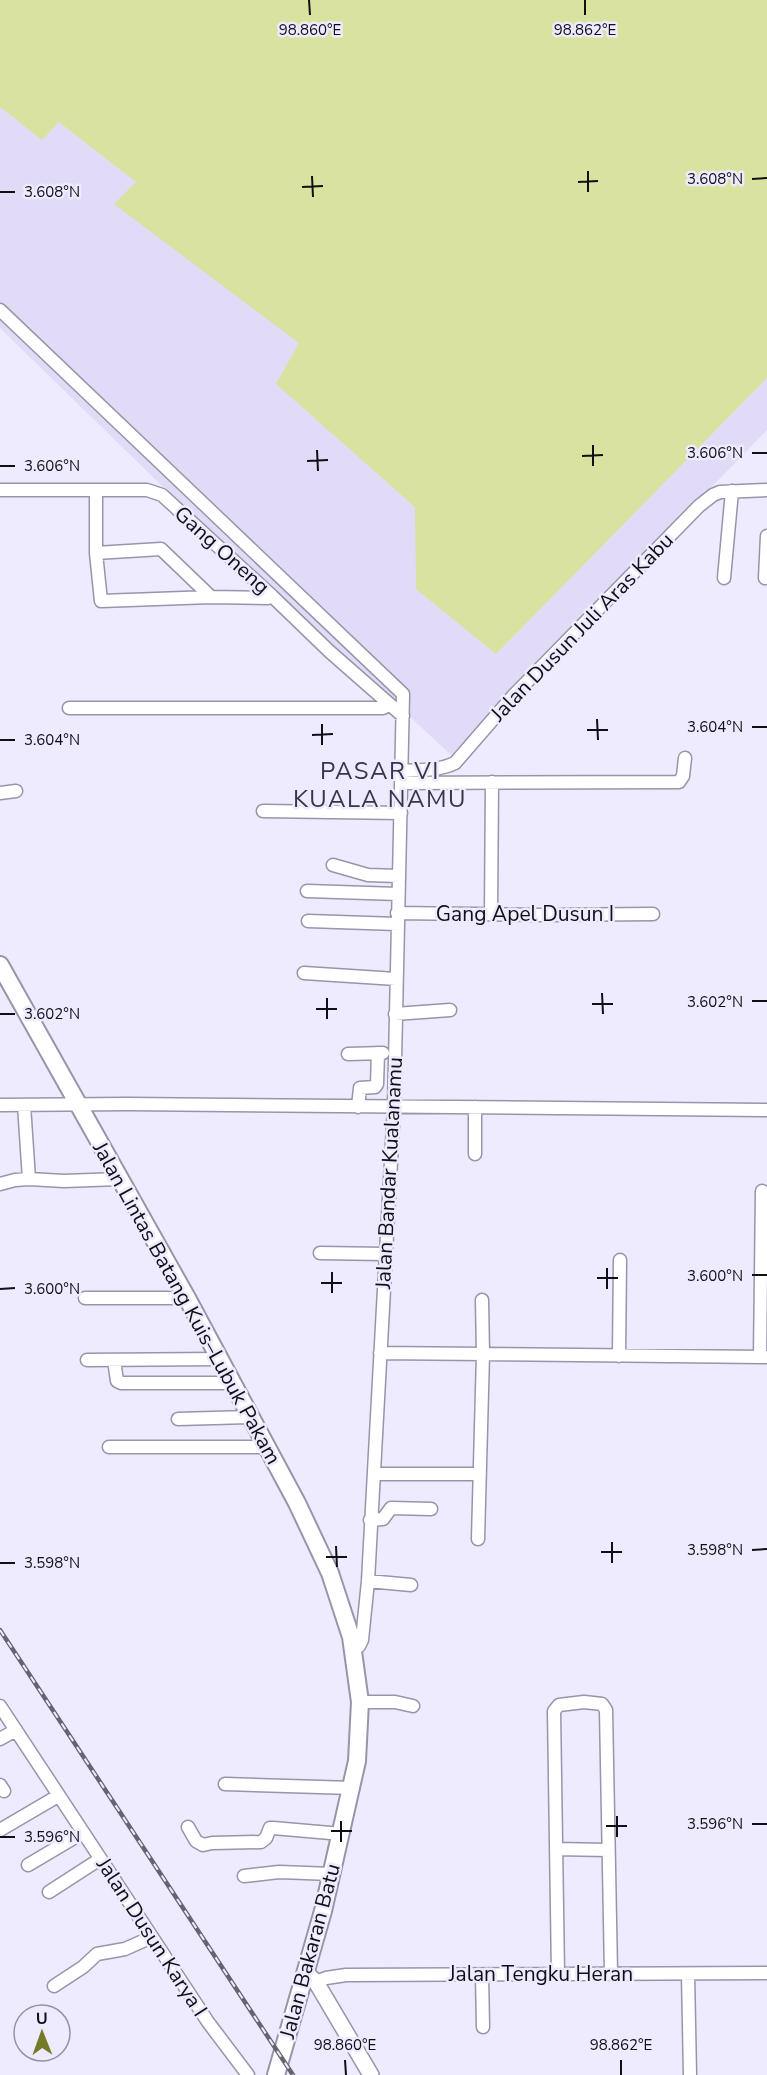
<svg xmlns="http://www.w3.org/2000/svg" width="767" height="2075" font-family="'Nunito Sans',sans-serif">
<style>
.built{fill:#e1dbf8}
.green{fill:#dae29f}
.lines{fill:none;stroke-linecap:round;stroke-linejoin:round}
.minor-casing{stroke:#9895a8;stroke-width:15}
.major-casing{stroke:#9895a8;stroke-width:18}
.highway-casing{stroke:#9895a8;stroke-width:20}
.minor{stroke:#fff;stroke-width:12}
.major{stroke:#fff;stroke-width:15}
.highway{stroke:#fff;stroke-width:16}
.rail-casing{stroke:#666470;stroke-width:4.5}
.rail{stroke:#eeeaff;stroke-width:2;stroke-dasharray:7;stroke-linecap:butt}
.ticks{fill:none;stroke:#100f15;stroke-width:2}
.labels{text-anchor:middle;dominant-baseline:central;stroke-width:5;stroke-linejoin:round;paint-order:stroke}
.street-label{font-size:21px;fill:#100f15;stroke:#eeeaff}
.quarter-label{font-size:24px;letter-spacing:1.5px;fill:#393546;stroke:#eeeaff}
.ticks-label{font-size:15px;text-anchor:middle;fill:#100f15;stroke:#eeeaff;stroke-width:5;stroke-linejoin:round;paint-order:stroke}
</style>
<rect width="100%" height="100%" fill="#eeeaff"/>
<!-- built -->
<path class="built" d="M0 0H767V430L451 755 158 482 0 328Z"/>
<!-- green -->
<path class="green" d="M0 0H767V378L496 654 416 589 415 507 276 384 299 343 114 204 136 182 59 122 42 140 0 107Z"/>
<g class="lines">
<defs>
<path id="minor" d="M0 310 403 694 394 1107 368 1581 362 1640 359 1646 354 1649
M0 490H147L162 495 272 596 329 651 403 716
M96 490V553L101 601 211 597 268 598 272 596
M96 553 161 549 211 597
M724 578 732 491
M765 578 767 536
M69 708H383L389 705
M402 771C420 770 438 771 455 763L514 695 699 506 713 495 720 492 767 490
M401 783 679 782 683 776 685 758
M0 793 16 791
M263 811 401 813
M333 865 368 875 398 876
M307 891 398 894
M397 913 543 915 653 914
M491 914 492 782
M308 921 397 924
M304 973 396 979
M395 1014 450 1010
M348 1054 383 1053
M0 1105 128 1104 767 1110
M24 1105 29 1179
M358 1107 360 1088 375 1087 377 1084 378 1053
M475 1154V1107
M0 1184 15 1180 29 1179 64 1181 119 1179
M320 1253 384 1254
M85 1298H187
M380 1353 767 1357
M619 1356 620 1260
M760 1357 762 1191
M87 1360 220 1359
M114 1360 117 1381 121 1383H233
M178 1419 249 1417
M109 1447H266
M374 1474H480
M370 1520 383 1519 391 1508 431 1509
M478 1539 483 1354 482 1300
M368 1581 411 1585
M360 1702H395L413 1706
M0 1706 208 2022 248 2075
M0 1739 16 1730
M225 1784 352 1788
M0 1785 4 1791
M188 1827 196 1841 203 1845 212 1843 261 1842 266 1838 270 1828H273L342 1834
M0 1830 58 1796
M556 1849 608 1850
M28 1865 82 1833
M244 1876 279 1872 332 1874
M49 1892 100 1859
M558 1974 554 1711 559 1705 584 1702 602 1704 606 1710 611 1973
M688 1974 690 2075
M482 1975 483 2027
M316 1982 326 1978 346 1975 767 1973
M54 1986 83 1967 97 1954 125 1949 152 1937"/>
<path id="major" d="M305 1972 316 1982 371 2075"/>
<path id="highway" d="M0 965 187 1298 297 1503 330 1573 351 1637 360 1702 357 1761 323 1911 276 2075"/>
</defs>
<!-- minor casing -->
<use href="#minor" class="minor-casing"/>
<!-- major casing -->
<use href="#major" class="major-casing"/>
<!-- highway casing -->
<use href="#highway" class="highway-casing"/>
<!-- minor -->
<use href="#minor" class="minor"/>
<!-- major -->
<use href="#major" class="major"/>
<!-- highway -->
<use href="#highway" class="highway"/>
<defs>
<path id="rail" d="M0 1630 293 2075"/>
</defs>
<!-- rail casing -->
<use href="#rail" class="rail-casing"/>
<!-- rail -->
<use href="#rail" class="rail"/>
</g>
<!-- ticks -->
<path class="ticks" d="M309 0 310 15M585 0V15M588 171V192M312 176 313 197M752 179 767 178M578 182 598 181M302 187 323 186M0 192H15M593 445V466M317 450 318 471M752 453H767M582 456 603 455M307 461 328 460M0 466H15M597 719 598 740M322 724V745M752 727H767M587 730H608M312 735 333 734M0 740H15M602 993 603 1014M327 998V1019M752 1001H767M592 1004H613M316 1009H337M0 1014H15M607 1268V1289M332 1272V1293M752 1275H767M597 1278H618M321 1283H342M0 1289 15 1288M612 1542V1563M336 1546 337 1567M752 1550 767 1549M601 1552H622M326 1557H347M0 1563H15M617 1816V1837M341 1821V1842M752 1824H767M606 1826H627M331 1831H352M0 1837H15M345 2060 346 2075M621 2060V2075"/>
<g class="labels">
<!-- street labels -->
<g class="street-label">
<text transform="translate(222 550) rotate(42)">Gang Oneng</text>
<text transform="translate(582 627) rotate(-46)">Jalan Dusun Juli Aras Kabu</text>
<text x="525" y="914">Gang Apel Dusun I</text>
<text transform="translate(389 1173) rotate(-87)">Jalan Bandar Kualanamu</text>
<text transform="translate(187 1303) rotate(61)">Jalan Lintas Batang Kuis–Lubuk Pakam</text>
<text transform="translate(152 1937) rotate(57)">Jalan Dusun Karya I</text>
<text transform="translate(310 1951) rotate(-75)">Jalan Bakaran Batu</text>
<text x="541" y="1974">Jalan Tengku Heran</text>
</g>
<!-- quarter labels -->
<g class="quarter-label">
<text x="380" y="771">PASAR VI<tspan x="380" dy="28">KUALA NAMU</tspan></text>
</g>
</g>
<g class="ticks-label">
<text x="310" y="35">98.860°E</text>
<text x="585" y="35">98.862°E</text>
<text x="715" y="184">3.608°N</text>
<text x="52" y="197">3.608°N</text>
<text x="715" y="458">3.606°N</text>
<text x="52" y="471">3.606°N</text>
<text x="715" y="732">3.604°N</text>
<text x="52" y="745">3.604°N</text>
<text x="715" y="1007">3.602°N</text>
<text x="52" y="1019">3.602°N</text>
<text x="715" y="1281">3.600°N</text>
<text x="52" y="1294">3.600°N</text>
<text x="715" y="1555">3.598°N</text>
<text x="52" y="1568">3.598°N</text>
<text x="715" y="1829">3.596°N</text>
<text x="52" y="1842">3.596°N</text>
<text x="345" y="2050">98.860°E</text>
<text x="621" y="2050">98.862°E</text>
</g>
<!-- north arrow -->
<g transform="translate(42 2033) rotate(359)"><circle r="28" fill="#eeeaff" stroke="#9592a1" stroke-width="1.5"/>
<path d="M0-4.5L10 22L0 15L-10 22Z" fill="#747b26"/>
<text y="-9" font-size="16" font-weight="bold" text-anchor="middle" fill="#100f15">U</text>
</g>
</svg>
